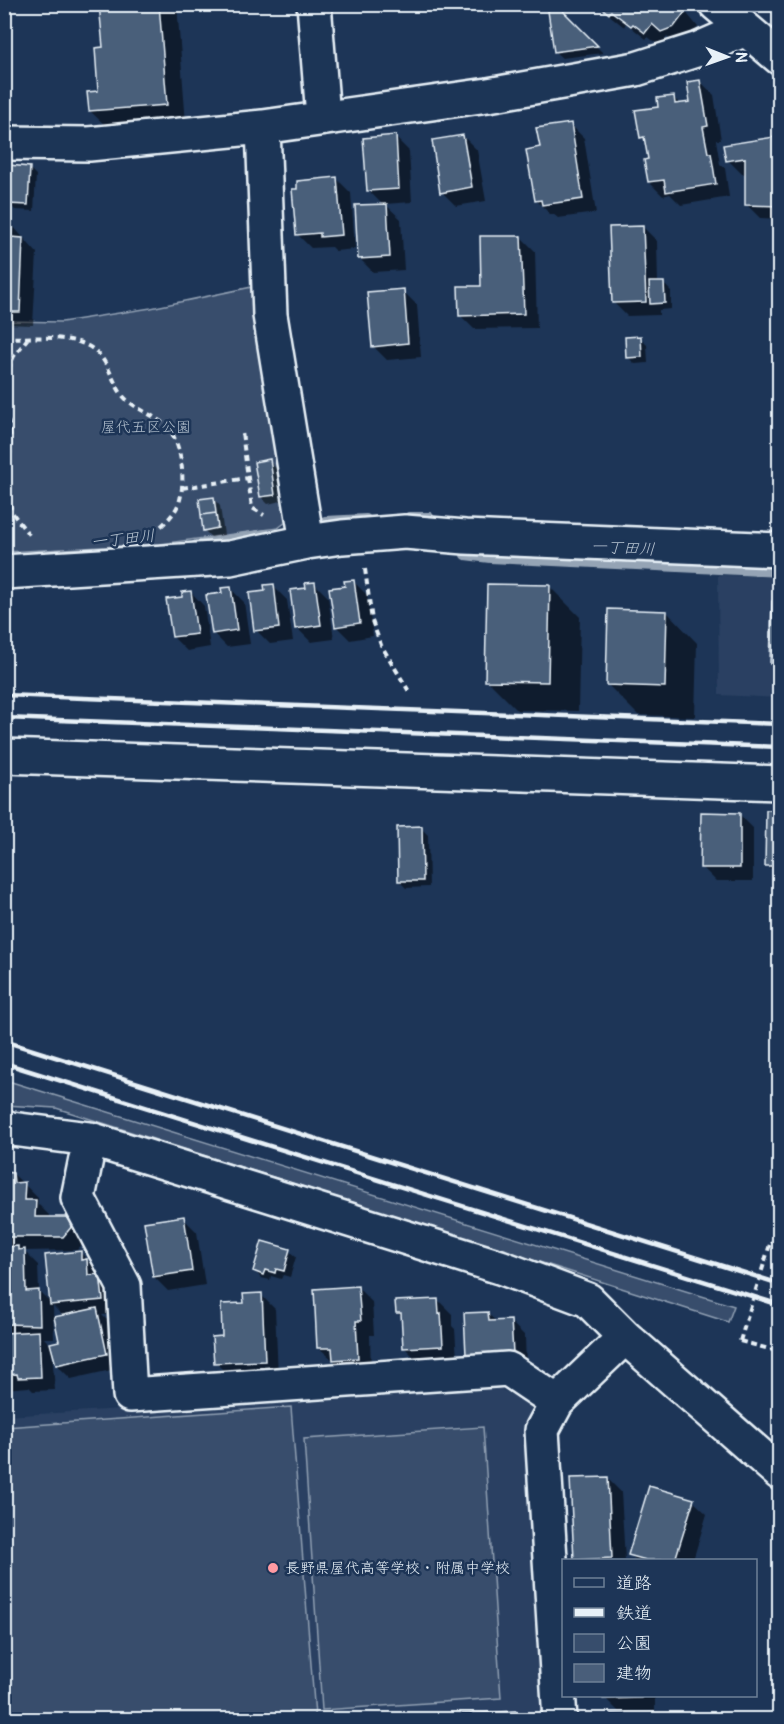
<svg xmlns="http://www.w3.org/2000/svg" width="784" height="1724" font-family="Pangolin,'Klee One',sans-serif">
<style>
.built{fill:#2a4162}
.green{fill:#374d6c;stroke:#909fb2;stroke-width:1.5}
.shadow{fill:#0007;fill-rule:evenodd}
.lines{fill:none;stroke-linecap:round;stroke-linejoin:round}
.stream{stroke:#95a4b5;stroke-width:10}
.building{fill:#495e7a;stroke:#e8f1f8;stroke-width:1.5}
.minor-casing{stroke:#e8f1f8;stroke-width:38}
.path{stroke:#e8f1f8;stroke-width:4;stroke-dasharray:6 4.5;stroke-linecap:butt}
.minor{stroke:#1d3557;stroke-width:33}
.rail{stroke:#e8f1f8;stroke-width:4.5}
.path-bridge{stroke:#e8f1f8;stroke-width:4;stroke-dasharray:6 4.5;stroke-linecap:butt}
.poi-dot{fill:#ff9aa2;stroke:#1d3557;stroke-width:2}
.labels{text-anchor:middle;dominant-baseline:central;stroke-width:5;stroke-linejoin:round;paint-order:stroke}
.park-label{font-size:15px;fill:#b3c0ce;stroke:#1d3557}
.poi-label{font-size:15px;fill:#e8f1f8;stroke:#1d3557;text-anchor:start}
.water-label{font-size:16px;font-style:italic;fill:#b7c4d1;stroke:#1d3557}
</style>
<rect width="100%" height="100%" fill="#1d3557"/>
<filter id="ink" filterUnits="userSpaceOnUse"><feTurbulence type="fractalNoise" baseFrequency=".0167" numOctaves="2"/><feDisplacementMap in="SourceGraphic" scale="12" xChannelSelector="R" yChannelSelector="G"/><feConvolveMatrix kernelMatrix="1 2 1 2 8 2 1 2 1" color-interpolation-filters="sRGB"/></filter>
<g filter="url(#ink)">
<!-- built -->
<path class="built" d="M718 575 779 577V698L719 695Z
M496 1387 531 1404 551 1719 5 1720V1416Z"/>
<!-- green -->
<path class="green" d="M252 287 286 522 278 528 160 544 5 552V321L62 322 151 308Z
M5 1080 734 1306 728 1322 56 1108 5 1105Z
M291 1407 315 1716 345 1714V1719H5V1427Z
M483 1427 501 1698 322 1710 304 1439Z"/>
<!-- shadow -->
<path class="shadow" d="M101 4H177L186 124 110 130 90 111 99 93 104 49Z
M554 4 603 53 562 58 555 52Z
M596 4H679L698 27 687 40 676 45 667 37 660 46 648 37 646 39 626 23 624 27Z
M700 81 714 95 721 140H716L720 164 725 168 729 197 681 205 670 194 663 196 649 182 650 161 647 142 642 137 660 108 673 97 681 105 692 103Z
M570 124 584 138 596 213 558 218 553 214H550L536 200 541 149Z
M463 136 477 150 486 201 456 206 442 192Z
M395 137 409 151 412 202 385 204 401 219 404 270 373 272 359 258 383 205 368 190Z
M773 138 780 145V219L760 218 746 204 747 173 742 174 728 160Z
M29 168 36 175 34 211 15 210 8 203Z
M337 179 351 193 355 249 335 251 331 247 311 248 297 234Z
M4 224H11L37 253 33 325 4 324Z
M643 227 657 241 658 284H664L671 291V309L659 310V315L627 316 613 302Z
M521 237 535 251 537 328 474 329 460 315Z
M403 291 417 305 421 357 387 360 373 346Z
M640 338 647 345 648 363 635 364 628 357Z
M269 461 276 468 281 501 268 504 261 497Z
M214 499 220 506 224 535 211 537 204 530Z
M353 581 367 595 373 636 350 640 336 626Z
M314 583 328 597 334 639 311 642 297 628 307 590Z
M273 586 287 600 293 641 270 644 256 630Z
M550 587 580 617 578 711 517 710 487 680Z
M230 588 244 602 250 644 227 647 213 633 224 594Z
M191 592 204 606 210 647 187 651 173 637 184 598Z
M667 612 697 643 695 717 638 715 608 685Z
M780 812V878L767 865Z
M739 814 753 828V881H716L702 867Z
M421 828 428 835 429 887 406 888 399 881Z
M4 1174H13L24 1184 38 1198V1204L49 1215V1218H67L86 1240 77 1250 24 1251 38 1265 39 1291 52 1304 80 1252 114 1289 116 1314 102 1315 111 1324 120 1368 71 1379 57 1365 54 1352H52L55 1390 33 1391 29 1387 4 1389ZM53 1306 64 1317 61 1342 50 1344 44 1338H54Z
M183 1218 197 1232 205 1285 168 1291 154 1277Z
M289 1251 296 1257 290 1277 283 1275 281 1279 271 1276 270 1280 261 1278 255 1271Z
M358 1288 372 1302 374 1335H370L371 1372 348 1373 319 1348Z
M261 1295 275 1309 278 1374 229 1376 215 1362 224 1338 246 1304Z
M438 1300 452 1314V1326L455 1329 457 1359 419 1362 405 1348 403 1318 398 1313Z
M488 1314 497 1322H511L525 1336 526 1366 482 1368 468 1354Z
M607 1478 621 1492 625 1560H576L575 1559Z
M693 1501 707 1514 693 1560H636L630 1555Z
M605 1696H655V1711L619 1712 605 1698Z
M516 1713 523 1720H464Z"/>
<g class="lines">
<!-- stream -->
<path class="stream" d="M409 517H429
M325 521 366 519
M196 545 266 534
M465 555 490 558 780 572"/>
</g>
<!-- building -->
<path class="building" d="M99 4H159L167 105 89 111 87 92 98 91 95 48 103 47Z
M547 4H556L598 46 554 52Z
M597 4H676L685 12 674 27 661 32 652 24 645 33 633 24 631 26 611 11 609 14Z
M700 80 708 126 703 127 708 153H711L716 184 666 192 664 180 648 182 644 160 648 159 644 137 640 138 635 110 658 107 657 98 674 96 675 104 690 102 687 82Z
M571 123 583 199 542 205 541 200 535 201 526 150 540 147 536 128Z
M396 135 399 189 367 191 363 138Z
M463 135 472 187 440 193 432 140Z
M774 137 775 146H780V206L745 205V158L726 161 723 145Z
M8 165 30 167 28 205 7 204Z
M337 177 342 235 320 237V233L296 235 292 189H297V181Z
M387 204 390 257 358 259 355 205Z
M4 223H12L11 237 23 238 20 312H4Z
M643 226 646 302 612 303 609 227Z
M480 236H521L524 314 459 316 458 286H481Z
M649 282H664L665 303 650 304Z
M404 289 408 343 372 347 367 292Z
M641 336 642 357 626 358 625 337Z
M270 459 275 495 260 497 254 462Z
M214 497 216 513 201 515 199 499Z
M216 513 218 528 203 531 201 515Z
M354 580 360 623 335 627 329 588 345 586 344 581Z
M315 582 321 625 295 629 290 590 306 588 305 583Z
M274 584 279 628 254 631 249 593 265 591 264 585Z
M487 584 550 585 548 682 485 681Z
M231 587 237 630 212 634 206 595 222 593 221 588Z
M191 591 197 634 172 637 166 599 182 597V592Z
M780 599V667L770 664 772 601Z
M608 609 667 611 665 687 606 685Z
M766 810H780V866H765Z
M701 812 740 813V868H700Z
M422 826 423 881H398L397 827Z
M4 1172 13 1173 14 1183 25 1182 24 1200H36L35 1217H67L73 1225 63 1237H4Z
M184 1216 192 1271 153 1277 144 1222Z
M262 1241 290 1249 284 1271 276 1269 275 1273 265 1270 263 1275 253 1271Z
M18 1246V1250L25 1249 26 1291 39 1290 40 1325 4 1324V1247Z
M81 1251V1260L87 1259 88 1275 100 1274 103 1300 50 1305 45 1255Z
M358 1286 361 1321H356L358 1358 333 1360 332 1348H317L314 1289Z
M262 1293 265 1361 214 1363 212 1337 222 1336 221 1304 244 1303 243 1294Z
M438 1299 439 1314 441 1313 443 1346 403 1348 401 1313H396L395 1301Z
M97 1308 107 1354 56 1365 50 1343 59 1341 54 1317Z
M488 1312 489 1321 511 1320 513 1353 466 1355 464 1313Z
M39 1331 41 1377 18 1378 17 1374 4 1375V1333Z
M608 1477 612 1558 574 1560 570 1478Z
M649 1486 694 1499 675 1560H646L628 1555Z
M603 1696H642V1698L603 1699Z
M516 1711 517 1720H463L462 1714Z
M611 1714 671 1715V1720H611Z"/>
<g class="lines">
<defs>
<path id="minor" d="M314 4 323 117
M716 4 780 58
M263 127 270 315 307 542
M4 143 89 144 263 127 488 95 636 69 699 49 745 29
M4 572 230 558 307 542 342 537 405 532 465 537 780 550
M4 756 780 783
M4 1128 90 1139 500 1267 588 1300 625 1337 780 1473
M90 1139 78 1198 124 1286 130 1395 508 1369 557 1402
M560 1720 542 1430 557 1402 625 1337"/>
</defs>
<!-- minor casing -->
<use href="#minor" class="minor-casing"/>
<!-- path -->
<path class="path" d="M4 338C28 338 66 335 86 345 108 355 110 379 123 396 135 410 155 414 168 428 182 444 186 482 179 503 175 513 168 520 159 528
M4 379 14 356 28 338
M4 410C20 443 0 480 12 512 17 520 24 528 29 535
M248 478 252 508 264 515
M182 488 248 478 242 432
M365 569 372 621 381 645 410 693
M771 1241 780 1244
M740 1341 780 1352"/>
<!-- minor -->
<use href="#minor" class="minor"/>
<!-- rail -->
<path class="rail" d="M4 695 780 724
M4 718 780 747
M4 1041 780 1284
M4 1063 780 1305"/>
<!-- path-bridge -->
<path class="path-bridge" d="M740 1341 771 1241"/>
</g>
</g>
<!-- markers -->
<circle class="poi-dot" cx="273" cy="1568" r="6"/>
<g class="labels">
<!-- park labels -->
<g class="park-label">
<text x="146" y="427">屋代五区公園</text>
</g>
<!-- poi labels -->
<g class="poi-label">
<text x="285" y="1568">長野県屋代高等学校・附属中学校</text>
</g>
<!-- water labels -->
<g class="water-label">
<text transform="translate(123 539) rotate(-6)">一丁田川</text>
<text transform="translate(623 548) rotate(3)">一丁田川</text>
</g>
</g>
<!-- margin -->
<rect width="784" height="1724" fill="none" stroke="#1d3557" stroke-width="24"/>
<rect x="12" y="12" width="760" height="1700" fill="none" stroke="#e8f1f8" stroke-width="2" filter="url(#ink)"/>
<!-- legend -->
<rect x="562" y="1559" width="195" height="138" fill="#1d3557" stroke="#6e8097" stroke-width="1.5"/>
<rect x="574" y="1578" width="30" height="9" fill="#1d3557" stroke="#6e8097" stroke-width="1.5"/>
<text x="616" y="1589" font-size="18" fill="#e8f1f8">道路</text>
<rect x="574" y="1608" width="30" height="9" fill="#e8f1f8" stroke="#6e8097" stroke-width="1.5"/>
<text x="616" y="1619" font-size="18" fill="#e8f1f8">鉄道</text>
<rect x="574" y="1634" width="30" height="18" fill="#374d6c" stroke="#6e8097" stroke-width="1.5"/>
<text x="616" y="1649" font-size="18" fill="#e8f1f8">公園</text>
<rect x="574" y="1664" width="30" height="18" fill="#495e7a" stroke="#6e8097" stroke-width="1.5"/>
<text x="616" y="1679" font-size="18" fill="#e8f1f8">建物</text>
<!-- north arrow -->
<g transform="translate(727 57) rotate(91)" stroke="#1d3557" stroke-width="4.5" paint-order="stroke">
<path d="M0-4.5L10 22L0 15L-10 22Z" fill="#e8f1f8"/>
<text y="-9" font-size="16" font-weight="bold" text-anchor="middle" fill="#e8f1f8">N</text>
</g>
</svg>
